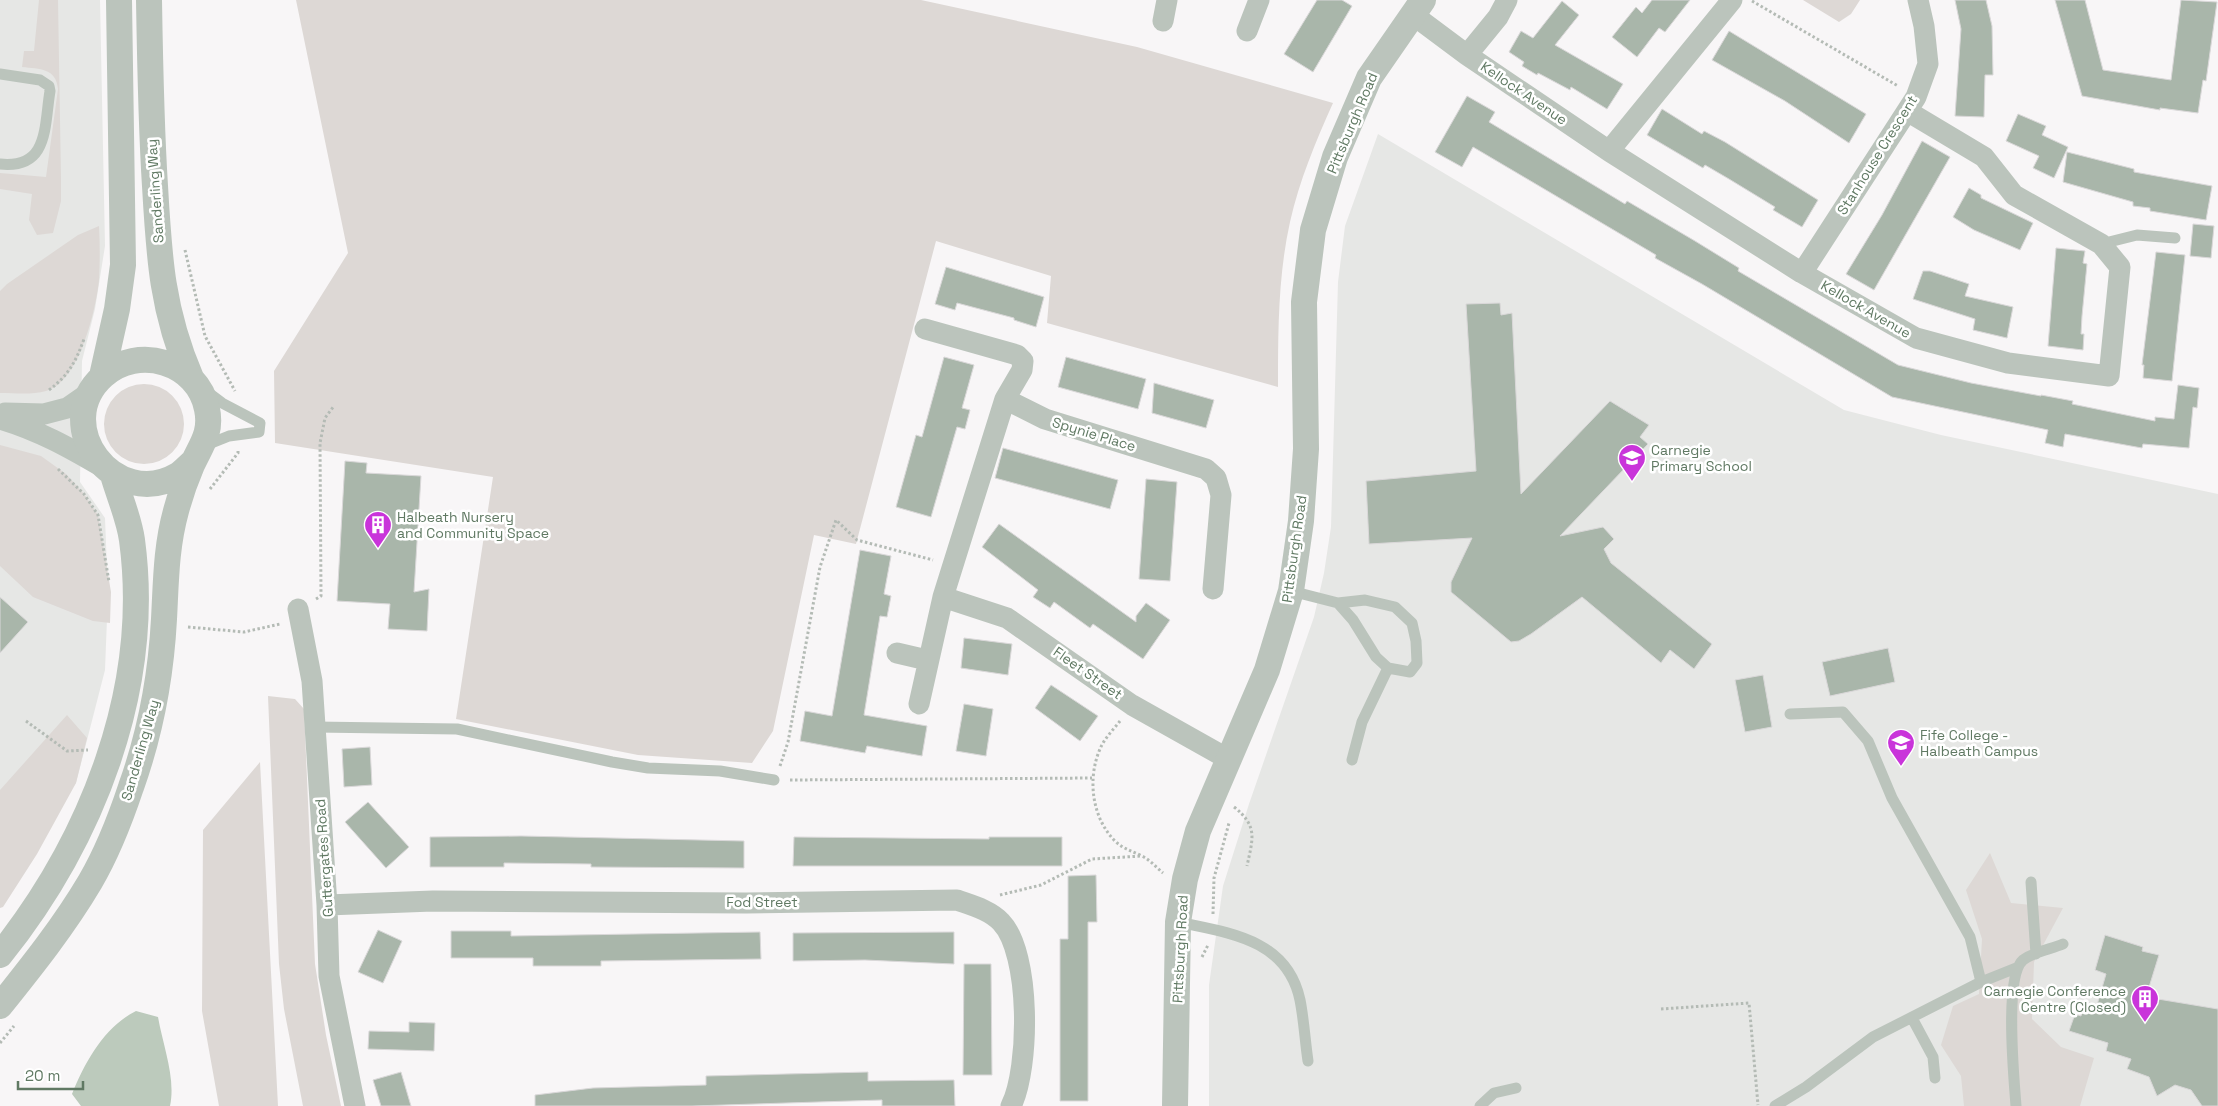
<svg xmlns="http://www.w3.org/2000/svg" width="2218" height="1106" font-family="'Space Grotesk',sans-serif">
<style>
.built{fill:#e6e7e5}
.green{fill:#ddd8d5}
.water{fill:#bccabc}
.building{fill:#a9b6aa;stroke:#dad8d9}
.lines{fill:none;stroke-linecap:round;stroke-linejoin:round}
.path{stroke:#b4bbb5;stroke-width:3;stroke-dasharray:2.5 2.5;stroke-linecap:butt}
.service{stroke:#bbc4bc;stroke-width:11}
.minor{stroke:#bbc4bc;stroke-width:21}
.tertiary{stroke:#bbc4bc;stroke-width:26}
.labels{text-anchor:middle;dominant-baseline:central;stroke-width:5;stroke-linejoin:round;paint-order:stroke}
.street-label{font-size:14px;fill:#607963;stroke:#fff}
.poi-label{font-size:14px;fill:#607963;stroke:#fff;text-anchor:start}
</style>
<rect width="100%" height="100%" fill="#f8f6f7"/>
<!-- built -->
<path class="built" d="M0 0H100L105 246 95 309 82 361 80 482 105 518 108 593 105 670 76 783 0 884Z
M1378 134 1844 410 1941 435 2218 494V1106H1209V985L1223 886 1249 804 1314 617 1324 573 1331 527 1338 282 1345 226Z"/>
<!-- green -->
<path class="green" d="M39 0H58L61 179V201L53 233 37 235 29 220 32 194 0 189V173L46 177 58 89C56 68 40 69 22 67L24 51H34Z
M296 0H921L1137 47 1333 103C1316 141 1299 181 1290 222 1278 276 1278 332 1278 387L1047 323 1051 276 936 241 856 544 814 535 773 731 752 763 638 755 456 719 493 477 275 443 274 371 348 253Z
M1803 0H1860L1851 14 1839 22Z
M99 226C100 244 100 263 99 280 96 310 79 382 46 391 32 395 15 393 0 393V291L7 284 78 235Z
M104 424a40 40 0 1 1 80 0a40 40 0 1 1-80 0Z
M0 445 41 456 66 474 84 494 98 515 111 592 110 623 93 621 33 597 0 566Z
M268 696 295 699 304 709 315 964 326 1035 341 1106H303L284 1009 279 964Z
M67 715 87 738 76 783 37 854 3 907 0 908V790Z
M260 762 278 1106H219L202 1011 203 830Z
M1990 853 2011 903 2063 908 2034 962 2032 1019 2061 1047 2094 1058 2080 1106H1964L1961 1076 1941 1045 1953 1006 1979 994 1982 939 1966 890Z"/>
<!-- water -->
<path class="water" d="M136 1011 158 1017C163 1046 176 1078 170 1106H81L72 1094C85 1062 104 1027 136 1011Z"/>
<!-- building -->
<path class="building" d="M1317 0H1342L1352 6 1313 72 1284 54Z
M1652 0H1690L1665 32 1659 28 1637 57 1612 37 1636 7 1642 13Z
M1955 0H1986L1992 26 1993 75H1985L1984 117 1955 116 1961 29Z
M2055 0H2085L2103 70 2171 80 2181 0 2217 2 2206 81 2203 80 2198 113 2160 108V110L2082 96Z
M1562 1 1579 15 1555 45 1623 84 1607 109 1571 87 1570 90 1538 73 1537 75 1522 66 1524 62 1509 52 1521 31 1533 38Z
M1729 31 1866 114 1849 143 1785 101 1712 60Z
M1467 96 1495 112 1489 122 1625 204 1627 201 1695 241 1739 268 1738 271 1898 365 1971 383 2041 396V395L2073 401 2072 404 2155 421V417L2174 419 2178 385 2199 388 2197 408 2193 407 2189 448 2143 444 2142 448 2065 434 2063 447 2045 443 2048 430 1892 397 1702 284 1655 258 1656 255 1473 147 1462 167 1435 152Z
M1662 109 1702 134 1704 131 1725 142 1818 200 1802 227 1773 210 1775 207 1729 179 1705 165 1703 168 1647 135Z
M2018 114 2046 126 2042 135 2068 147 2054 178 2033 168 2039 156 2006 141Z
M1922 141 1950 157 1874 290 1846 274 1882 215Z
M2067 152 2134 169V172L2212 186 2206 220 2150 211V208L2133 206V202L2063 182Z
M1969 188 1981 195V198L2033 223 2020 250 1974 230 1953 217Z
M2193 224 2214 226 2211 258 2190 256Z
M2056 248 2085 251 2083 263 2087 264 2082 316 2081 334H2084L2083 350 2048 346Z
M2156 252 2185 255 2172 381 2143 378 2144 365H2142Z
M946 267 1044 297 1036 327 1014 320V318L957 303 955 310 935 304Z
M1923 271H1930L1969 284 1965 296 2013 307 2007 338 1973 330 1975 319 1913 299Z
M1500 303 1501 315 1512 313 1521 494 1610 401 1649 425 1640 437 1648 444 1560 536 1603 527 1614 539 1604 549 1611 563 1712 644 1694 669 1670 650 1661 663 1582 597 1531 634 1519 641 1511 642 1451 592V582L1472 538 1369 544 1366 481 1476 471 1466 304Z
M944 357 974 365 962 408 970 410 965 429 957 427 931 517 896 507 916 435 922 437Z
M1066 357 1146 379 1138 409 1058 387Z
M1154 383 1214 400 1206 428 1152 413Z
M1003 448 1118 480 1110 509 995 478Z
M345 461 367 463 366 473 421 476 414 592 429 589 427 631 388 629 390 604 337 601Z
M1146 479 1177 482 1170 581 1139 579Z
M999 524 1136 622V616L1146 603 1170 620 1143 659 1093 624 1090 628 1054 602 1050 608 1033 597 1038 590 982 547Z
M860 550 891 556 884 594 891 596 887 617 880 616 864 715 927 726 922 756 867 746 865 753 800 741 805 711 832 716Z
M0 597 28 622 0 653Z
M964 638 1012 644 1008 675 961 668Z
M1888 648 1895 682 1830 696 1822 662Z
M1763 675 1772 727 1745 732 1735 680Z
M1051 685 1098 716 1080 741 1035 708Z
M964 704 993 709 986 756 956 751Z
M370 747 372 785 344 787 342 749Z
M368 802 409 847 386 868 345 822Z
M521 836 744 841V868L591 867V864L504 863V867H430V837Z
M794 837 989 839V837H1062V866H793Z
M1096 875 1097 922H1088V1101H1060V939H1068V876Z
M378 930 402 941 383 983 358 972Z
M451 931H511V936L760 932 761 959 601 961V966H533V958H451Z
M954 932V964L865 960 793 961V933Z
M2105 935 2143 947 2142 951 2159 955 2146 997 2218 1009V1106H2202L2191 1090 2175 1085 2157 1096 2149 1077 2127 1069 2131 1059 2106 1051 2108 1043 2069 1031 2075 1014 2081 1016 2085 1002 2097 1005 2106 974 2095 970Z
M964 964H991L992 1075H963Z
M409 1022 435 1023 434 1051 368 1049 369 1031 409 1032Z
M401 1072 411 1106H381L373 1080Z
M868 1072V1081L954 1080 955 1106H882V1100L692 1106H535V1095L593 1088 706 1085V1076Z"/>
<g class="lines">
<!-- path -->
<path class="path" d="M1752 1 1898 86
M185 250 205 336 235 391
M49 390C69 375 76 361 84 339
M58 469 84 494 98 515 109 582
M210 489 238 453V450
M316 599 321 596 320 443 325 418 334 406
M188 627 244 632 280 624
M26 721 67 751 88 750
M1120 721C1113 730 1104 739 1100 749 1087 779 1092 818 1115 841 1123 849 1132 851 1142 856 1150 860 1156 867 1163 873
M780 766 788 742 820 567 836 520 857 540 933 560
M790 780 1092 778
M1234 807C1258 826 1253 838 1247 866
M1000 895 1041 885 1092 859 1142 856
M1213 914 1214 878 1229 823
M1202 957 1208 945
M1661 1009 1749 1003 1758 1105
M0 1043 14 1026"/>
<!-- service -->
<path class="service" d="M0 74 40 80 49 86 50 91C44 127 49 169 0 164
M2101 244 2137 235 2175 238
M204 446 229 436 259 432 260 423 222 403 206 391
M1291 591 1338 603 1365 600 1395 607 1412 623 1416 641 1417 663 1410 672 1388 668 1376 657 1353 620 1338 603
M1790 714 1843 712 1868 741 1892 798 1970 937 1981 982
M315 727 457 729 612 762 648 768 720 771 774 780
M1352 760 1362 722 1388 668
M2031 882 2036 954
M1178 922C1229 933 1287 939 1300 1000 1304 1020 1305 1041 1308 1061
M1912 1018 1933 1057 1935 1078
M1480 1106 1494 1093 1516 1088
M1775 1106 1806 1087 1873 1037 1981 982 2016 968
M2016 1106C2014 1078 2004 976 2023 960 2033 952 2051 949 2063 944"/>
<!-- minor -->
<path class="minor" d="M1412 14 1467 55 1609 151 1802 273 1916 338 2008 363 2109 376 2120 267 2101 244 2014 195 1984 157 1907 111
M1163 21 1167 0
M1247 31 1259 0
M1467 55 1498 17 1507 0
M1609 151 1732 0
M1802 273 1916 97 1928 64 1924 26 1918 0
M925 329 1017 355 1023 361 1022 370 1005 399 1045 419 1206 469 1216 478 1221 495 1213 589
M5 413 44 414 67 408 90 392
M0 419C38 430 70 448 104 468
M943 597 1005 399
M298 609 312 681 327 905 329 976 355 1106
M897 653 927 660
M919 704 943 597 1007 618 1132 705 1228 759
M327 905 433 901 746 903 957 900C971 905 990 910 1001 922 1031 953 1030 1068 1011 1106"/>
<!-- tertiary -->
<path class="tertiary" d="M149 0C150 62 151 124 155 186 159 257 162 311 191 378
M102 376 117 309 123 265 119 0
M0 955C92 840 152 689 132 540 129 518 119 496 113 475
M0 1006C32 966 64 926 90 882 107 853 120 820 131 787 150 734 161 675 164 619 166 582 166 547 176 511 180 496 186 479 192 465 201 445 212 433 207 409 198 362 138 344 103 376 49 425 115 512 178 475 183 472 188 466 193 462
M1175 1106 1178 922 1185 879 1198 831 1267 670 1291 591 1301 521 1306 449 1304 302 1313 230 1335 157 1369 78 1423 0"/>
</g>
<!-- icons -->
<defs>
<symbol id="school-pin" viewBox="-11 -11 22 30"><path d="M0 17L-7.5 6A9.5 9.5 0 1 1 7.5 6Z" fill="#c934da" stroke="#fff"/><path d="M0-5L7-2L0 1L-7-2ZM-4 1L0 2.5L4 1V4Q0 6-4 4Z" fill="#fff"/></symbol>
<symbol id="building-pin" viewBox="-11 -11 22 30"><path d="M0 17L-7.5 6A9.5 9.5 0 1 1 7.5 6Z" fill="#c934da" stroke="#fff"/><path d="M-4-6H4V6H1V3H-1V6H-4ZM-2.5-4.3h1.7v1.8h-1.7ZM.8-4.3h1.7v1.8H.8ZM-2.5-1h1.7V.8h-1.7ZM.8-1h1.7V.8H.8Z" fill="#fff"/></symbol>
<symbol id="university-pin" viewBox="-11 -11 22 30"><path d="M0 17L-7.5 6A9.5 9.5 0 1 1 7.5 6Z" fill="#c934da" stroke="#fff"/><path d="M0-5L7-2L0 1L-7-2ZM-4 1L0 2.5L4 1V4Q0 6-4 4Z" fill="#fff"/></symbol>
</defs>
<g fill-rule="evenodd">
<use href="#school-pin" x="1616" y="442" width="32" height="43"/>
<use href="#building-pin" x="362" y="509" width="32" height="43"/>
<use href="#university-pin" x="1885" y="727" width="32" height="43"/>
<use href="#building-pin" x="2129" y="983" width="32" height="43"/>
</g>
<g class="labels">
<!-- street labels -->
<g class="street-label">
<text transform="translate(1524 93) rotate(34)">Kellock Avenue</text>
<text transform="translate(1352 123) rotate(-67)">Pittsburgh Road</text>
<text transform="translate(1877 155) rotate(-58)">Stanhouse Crescent</text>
<text transform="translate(155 191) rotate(-94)">Sanderling Way</text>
<text transform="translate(1866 309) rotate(30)">Kellock Avenue</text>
<text transform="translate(1094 434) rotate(17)">Spynie Place</text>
<text transform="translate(1294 549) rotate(-82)">Pittsburgh Road</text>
<text transform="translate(1088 673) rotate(35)">Fleet Street</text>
<text transform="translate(140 750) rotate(-74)">Sanderling Way</text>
<text transform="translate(324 858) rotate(-94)">Guttergates Road</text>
<text x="762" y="902">Fod Street</text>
<text transform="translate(1180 949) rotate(-87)">Pittsburgh Road</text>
</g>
<!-- poi labels -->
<g class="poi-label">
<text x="1651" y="450">Carnegie<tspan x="1651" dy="16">Primary School</tspan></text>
<text x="397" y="517">Halbeath Nursery<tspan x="397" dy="16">and Community Space</tspan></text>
<text x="1920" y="735">Fife College -<tspan x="1920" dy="16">Halbeath Campus</tspan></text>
<text x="2126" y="991" text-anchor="end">Carnegie Conference<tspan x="2126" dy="16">Centre (Closed)</tspan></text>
</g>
</g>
<!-- scale -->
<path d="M18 1081v8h65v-8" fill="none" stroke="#607963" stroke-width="2.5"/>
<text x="25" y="1081" font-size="15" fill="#607963" stroke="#ffffff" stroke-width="4" paint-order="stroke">20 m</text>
</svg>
